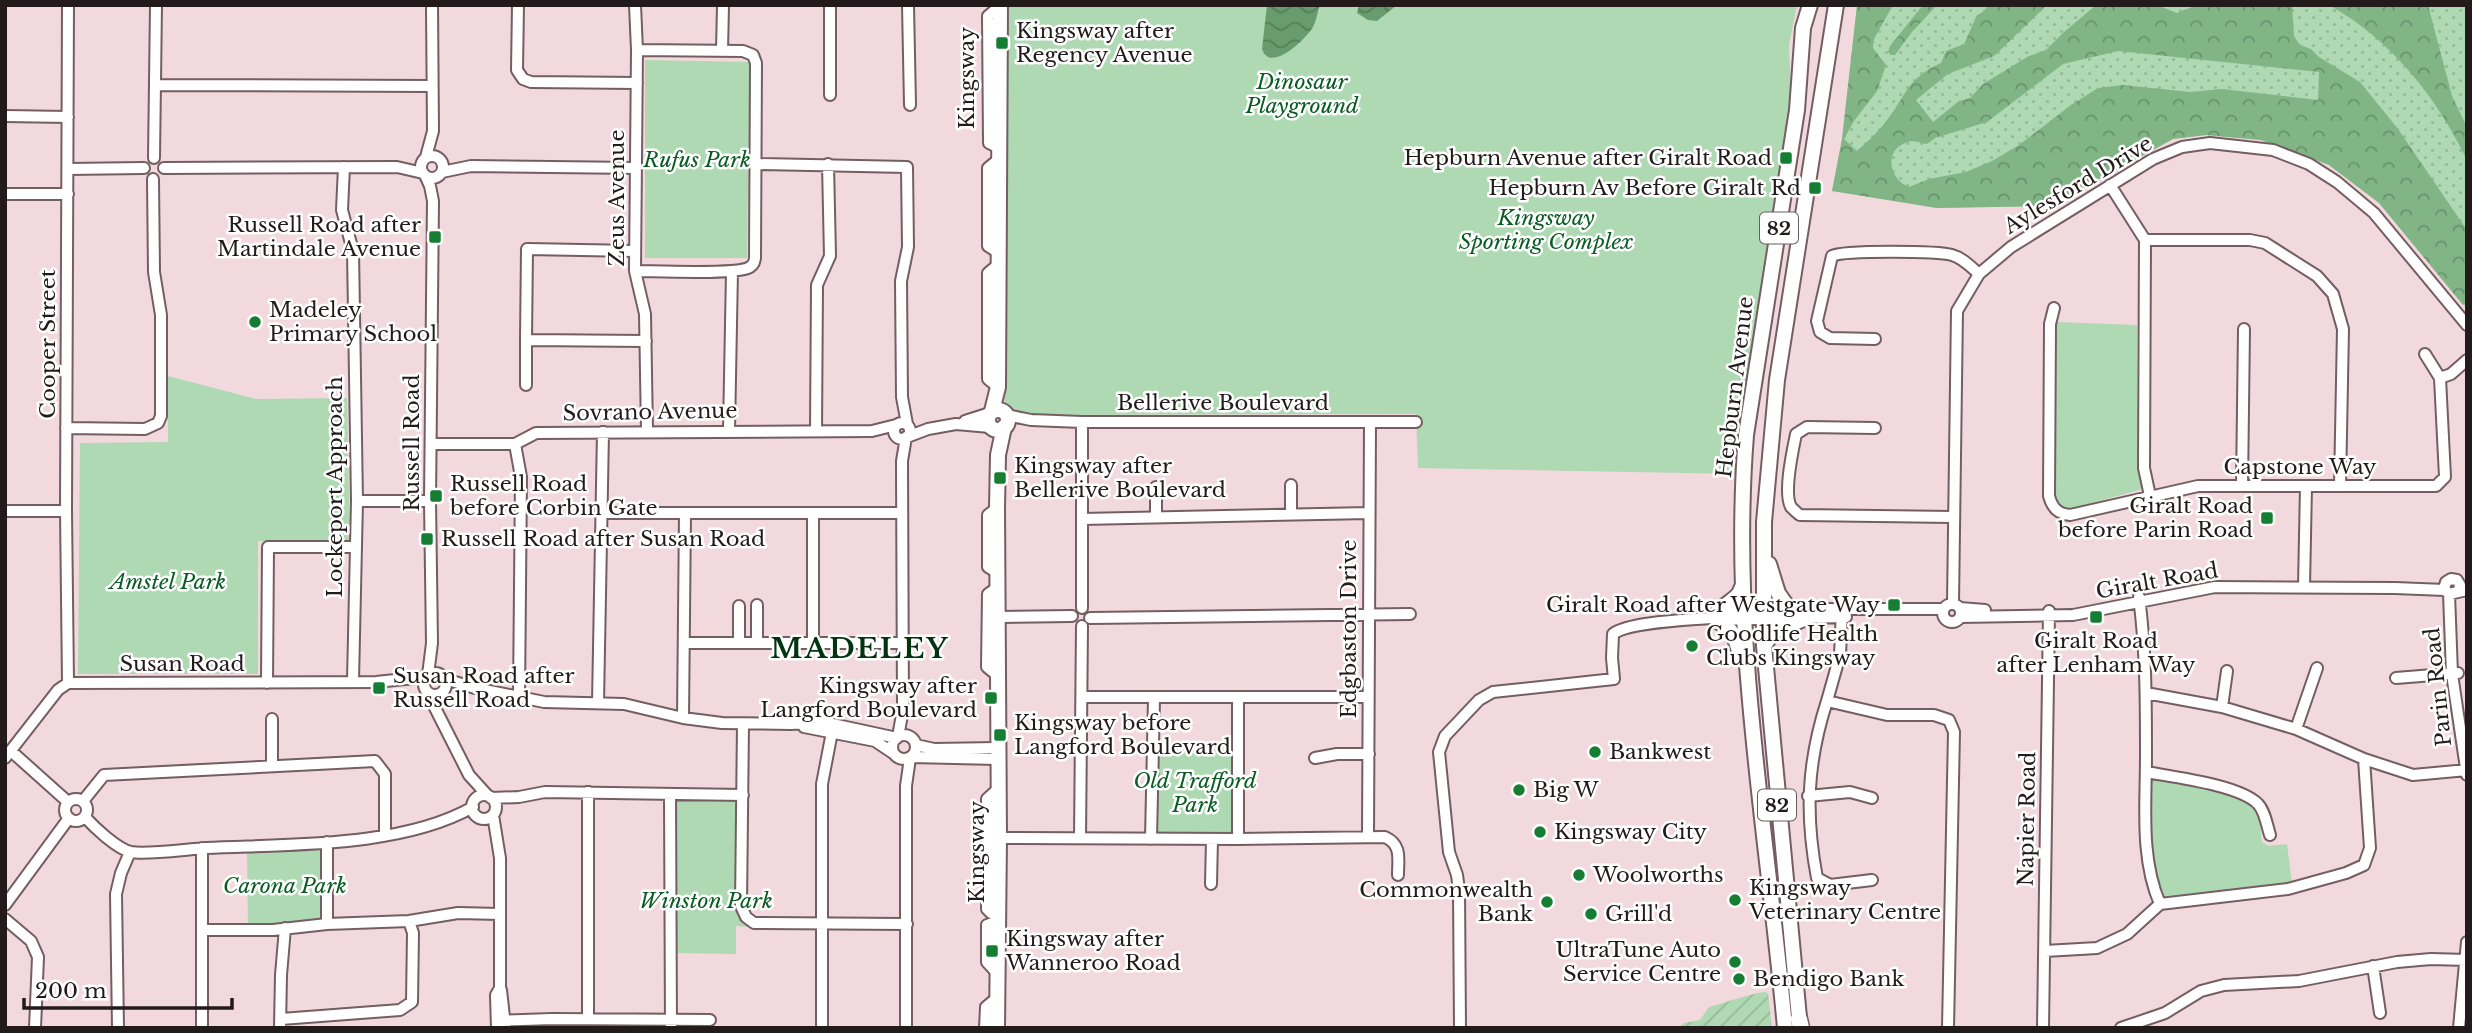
<svg xmlns="http://www.w3.org/2000/svg" width="2472" height="1033" font-family="'Libre Baskerville',serif">
<style>
.grass{fill:url(#grass-dots)}
.forest{fill:url(#forest-crowns);fill-rule:evenodd}
.park{fill:#aed9b2}
.garden{fill:url(#garden-furrows)}
.water{fill:url(#water-waves)}
.lines{fill:none;stroke-linecap:round;stroke-linejoin:round}
.minor-casing{stroke:#745e62;stroke-width:14}
.major-casing{stroke:#745e62;stroke-width:18}
.highway-casing{stroke:#745e62;stroke-width:19}
.minor{stroke:#fff;stroke-width:10}
.major{stroke:#fff;stroke-width:14}
.highway{stroke:#fff;stroke-width:16}
.poi-dot{fill:#157e33;stroke:#fff;stroke-width:2.5}
.labels{text-anchor:middle;dominant-baseline:central;stroke-width:5;stroke-linejoin:round;paint-order:stroke}
.shield{fill:#fff;stroke:#645f5f;stroke-width:2}
.shield-label{font-size:19px;font-weight:bold;fill:#221a1b}
.poi-label{font-size:21px;fill:#221a1b;stroke:#fff;text-anchor:start}
.street-label{font-size:21px;fill:#221a1b;stroke:#fff}
.park-label{font-size:21px;font-style:italic;fill:#095c22;stroke:#fff}
.district-label{font-size:28px;font-weight:bold;letter-spacing:2px;fill:#033410;stroke:#fff}
</style>
<defs>
<pattern id="grass-dots" width="8" height="8" patternUnits="userSpaceOnUse" patternTransform="scale(1.75)"><rect width="8" height="8" fill="#aed9b2"/><path d="M2 2h.1M6 6h.1" fill="none" stroke="#95ba98" stroke-width="1.8" stroke-linecap="round"/></pattern>
<pattern id="forest-crowns" width="20" height="18" patternUnits="userSpaceOnUse" patternTransform="scale(1.75)"><rect width="20" height="18" fill="#81b586"/><path d="M2 6a3 3 0 1 1 6 0M12 15a3 3 0 1 1 6 0" fill="none" stroke="#69926d"/></pattern>
<pattern id="garden-furrows" width="10" height="10" patternUnits="userSpaceOnUse" patternTransform="scale(1.75)"><rect width="10" height="10" fill="#aed9b2"/><path d="M-1 1l2-2M0 10L10 0M9 11l2-2" fill="none" stroke="#95ba98"/></pattern>
<pattern id="water-waves" width="16" height="10" patternUnits="userSpaceOnUse" patternTransform="scale(1.75)"><rect width="16" height="10" fill="#689c6e"/><path d="M0 5q4-4 8 0t8 0" fill="none" stroke="#557e5a"/></pattern>
</defs>
<rect width="100%" height="100%" fill="#f2d9dd"/>
<!-- grass -->
<path class="grass" d="M1857 5H2467V309L2379 203 2329 165 2261 140 2206 135 2173 139 2050 206 1937 208 1832 191 1842 139Z"/>
<!-- forest -->
<path class="forest" d="M1857 5H1893L1874 39 1873 48 1886 65 1877 91 1854 121 1844 139 1857 151C1867 142 1877 133 1885 123 1906 96 1907 78 1941 63L1946 51 1964 44 1977 15 1985 11 1987 5H2047L1994 56 1948 74 1916 100 1933 122 1959 101 1970 98 1983 84 2029 56 2046 50 2063 33 2096 5 2162 7 2177 13 2197 5H2292L2294 36 2300 45 2311 49 2319 57 2360 82 2398 129 2467 230V302L2463 305 2379 203 2329 165 2261 140 2206 135 2173 139 2050 206 1937 208 1832 191 1842 139ZM2118 51 2319 72 2318 100 2222 89 2190 92 2123 85 2098 88 2071 105 2019 145 1992 161 1966 172 1929 179 1909 187C1890 180 1883 152 1905 143 1912 139 1920 143 1927 144L1935 138 1987 122 2063 64Z
M1923 5H1937L1912 32 1895 55H1891L1888 52 1890 46Z
M2329 5H2428L2452 96 2467 127V160C2436 96 2391 40 2329 5Z"/>
<!-- park -->
<path class="park" d="M1006 5H1797L1789 45 1791 94 1739 474 1418 468 1416 414 1010 415 1005 403 1004 384Z
M645 60 750 62 747 258H645Z
M2056 322 2137 325V465L2142 488 2139 490 2070 509C2062 509 2057 503 2054 495Z
M168 376 256 399 347 398 350 542 258 541V674H78L80 443 168 442Z
M1157 749 1233 750 1234 835H1155Z
M2150 777C2171 781 2247 791 2257 809 2262 819 2260 831 2262 842L2268 846 2287 844 2292 884 2165 896 2160 892 2148 848Z
M675 798 739 799V915L749 927 736 926V954L674 953Z
M322 845V919L248 926 247 851Z"/>
<!-- garden -->
<path class="garden" d="M1764 992 1768 993 1772 1028H1678L1684 1023 1700 1020 1709 1007C1728 1002 1745 995 1764 992Z"/>
<!-- water -->
<path class="water" d="M1267 5H1320C1317 12 1317 20 1313 27 1306 39 1270 74 1262 49Z
M1359 5H1397L1377 21 1368 20 1357 13Z"/>
<g class="lines">
<defs>
<path id="minor" d="M68 5 66 511 68 683
M518 5 517 70 523 79 531 82 637 83
M635 5 637 50 635 271 645 314 647 432
M908 5 910 105
M722 51 723 5
M155 85 432 86
M830 95V5
M5 116 68 117
M999 148 989 143 988 16 1000 6
M421 167a11 11 0 1 1 22 0a11 11 0 1 1-22 0Z
M426 157 433 131 432 5
M154 158 156 5
M757 164 907 167 908 247 901 281 902 397 907 424
M344 167 342 210 353 251 357 501 353 681
M164 168 397 167 423 173
M68 169 144 168
M442 172 471 166 636 168
M425 175 430 186 433 201 430 501 432 643 428 675
M2110 185 2145 240 2144 468 2150 496
M5 194H68
M2145 240H2250L2265 243 2317 276 2333 294 2343 329 2340 486
M635 251 527 249 526 340 646 341
M999 253 988 246V168L999 159
M635 271C654 271 739 275 750 267 754 264 754 263 755 258L756 63 753 55 743 51 637 50
M2054 308 2050 324 2049 496C2052 508 2058 514 2070 515L2198 486H2436L2445 477 2440 378 2425 354
M1875 339 1830 338 1820 332 1817 321 1832 256C1844 250 1938 251 1952 255 1963 258 1971 267 1979 274
M2440 378 2451 374 2467 360
M526 385V340
M998 387 988 379V273L999 264
M1006 415 1031 420 1082 422H1416
M965 421 990 413
M894 431a8 8 0 1 1 16 0a8 8 0 1 1-16 0Z
M66 428 145 429 158 423 161 416V315L154 272 153 179
M1875 428 1807 427 1796 434C1793 449 1783 493 1791 507 1792 508 1798 514 1800 515L1953 517
M729 430 732 271
M816 431 817 285 830 256 828 164
M907 437 928 429 956 424 990 427
M431 444H515L536 433 872 431 896 425
M515 444 521 477 519 697
M1291 485V513
M2242 486 2244 329
M1156 487V517
M357 501H430
M997 508 988 515V567L998 573
M5 511H66
M603 513H902
M813 513V643
M1082 519 1369 513
M998 587 988 594 987 667 998 676
M2304 587 2306 486
M2459 591 2460 585 2457 580 2451 579 2446 582 2444 589 2449 594 2467 590
M2449 594 2452 674 2467 775
M2139 597C2146 650 2146 703 2146 756 2146 805 2140 858 2160 904
M1953 603 1957 311 1979 274 2011 247 2153 159 2182 147 2210 143 2273 150 2309 164 2337 182 2374 213 2467 325
M1943 613a9 9 0 1 1 18 0a9 9 0 1 1-18 0Z
M757 605V643
M739 606V643
M1082 608V422
M1960 608 1985 610
M1842 610 1840 655 1827 701 1887 715H1934L1949 720 1954 732 1948 1028
M998 617 1072 616
M1960 617 2073 615 2215 587 2395 588 2445 590
M1090 618 1410 614
M1715 620 1846 617
M684 643H903
M424 684a11 11 0 1 1 22 0a11 11 0 1 1-22 0Z
M2396 678 2458 673
M445 679 475 688 544 702 624 704 683 718 722 723 791 724 823 722 897 738
M267 683 268 547H356
M2146 693 2222 707 2296 729 2364 759 2413 775 2467 770
M428 694 469 775 488 796
M1082 697H1367
M1827 701C1807 763 1805 814 1817 878L1830 885 1872 880
M598 703 603 432
M2222 707 2227 671
M683 718 685 513
M272 719V765
M743 724 741 906 746 917 754 923 907 924
M804 727 875 741 893 753
M2296 729 2317 668
M892 747a12 12 0 1 1 24 0a12 12 0 1 1-24 0Z
M898 737 903 709 902 461 906 437
M916 745 934 749 997 748
M11 751 68 802
M912 757 997 759
M5 758 58 690 68 683 376 682 425 677
M1315 758 1337 754H1369
M2146 772C2173 777 2240 785 2258 804 2265 811 2267 826 2270 835
M998 789 987 799V909L991 913 998 915
M588 792V1019
M670 794 671 1028
M472 807a12 12 0 1 1 24 0a12 12 0 1 1-24 0Z
M1808 796 1850 792 1872 798
M491 798 519 797 545 792 743 795
M65 810a11 11 0 1 1 22 0a11 11 0 1 1-22 0Z
M83 801 104 775 375 761 385 774V835
M493 815 500 858V988L496 995 497 1028
M85 817C94 827 117 849 131 852 147 855 187 849 206 848 287 844 401 848 473 807
M1368 836 1370 423
M999 838 1238 839 1385 837C1402 845 1398 858 1398 875
M1080 838 1082 626
M1151 839 1154 699
M1238 839V697
M327 842V924
M202 848V1028
M1211 884 1212 839
M5 905 69 818
M5 919 31 941 38 957 35 1028
M202 930H273L327 924 409 921 458 913 500 914
M2045 951 2097 948 2127 934 2160 904 2288 889 2346 873 2364 865 2370 848 2364 759
M2373 966 2380 1013
M998 974 987 962V925L998 921
M501 990 505 1026
M281 1019 400 1010 412 1002 413 933 409 921
M497 1021 552 1019 710 1020
M118 1028 116 894 121 873 130 852
M280 1028 281 975 285 928
M822 1028V784L832 732
M906 1028V786L910 758
M985 1028 986 1007 998 997
M1460 1028 1459 890 1457 875 1449 852 1439 752 1445 736 1479 700 1493 692 1614 679 1612 658 1613 634C1628 622 1688 620 1710 618L1718 613 1763 609H1943
M2043 1028 2049 611
M2121 1028 2165 1013 2201 991 2224 985 2299 981 2397 962 2431 959 2467 960
M2459 1028 2467 942"/>
<path id="major" d="M988 420a10 10 0 1 1 20 0a10 10 0 1 1-20 0Z
M992 411 998 387 1000 5
M1769 564 1778 593 1789 609
M1718 613C1725 602 1738 601 1742 587
M1717 621C1733 628 1736 639 1740 655
M1764 646 1773 632 1806 618
M997 1028 999 838 997 508 998 455 1004 427
M1785 1028C1767 828 1730 637 1746 435L1797 110 1803 28 1810 5
M1800 1028 1764 646V522L1777 380 1836 5"/>
<path id="highway" d="M1799 1019 1801 1028"/>
</defs>
<!-- minor casing -->
<use href="#minor" class="minor-casing"/>
<!-- major casing -->
<use href="#major" class="major-casing"/>
<!-- highway casing -->
<use href="#highway" class="highway-casing"/>
<!-- minor -->
<use href="#minor" class="minor"/>
<!-- major -->
<use href="#major" class="major"/>
<!-- highway -->
<use href="#highway" class="highway"/>
</g>
<!-- markers -->
<g class="poi-dot">
<rect x="995" y="36" width="14" height="14" rx="3.5"/>
<rect x="1779" y="151" width="14" height="14" rx="3.5"/>
<rect x="1808" y="181" width="14" height="14" rx="3.5"/>
<rect x="428" y="230" width="14" height="14" rx="3.5"/>
<circle cx="255" cy="322" r="7"/>
<rect x="993" y="471" width="14" height="14" rx="3.5"/>
<rect x="429" y="489" width="14" height="14" rx="3.5"/>
<rect x="2260" y="511" width="14" height="14" rx="3.5"/>
<rect x="420" y="532" width="14" height="14" rx="3.5"/>
<rect x="1887" y="598" width="14" height="14" rx="3.5"/>
<rect x="2089" y="610" width="14" height="14" rx="3.5"/>
<circle cx="1692" cy="646" r="7"/>
<rect x="372" y="681" width="14" height="14" rx="3.5"/>
<rect x="984" y="691" width="14" height="14" rx="3.5"/>
<rect x="993" y="728" width="14" height="14" rx="3.5"/>
<circle cx="1595" cy="752" r="7"/>
<circle cx="1519" cy="790" r="7"/>
<circle cx="1540" cy="832" r="7"/>
<circle cx="1579" cy="875" r="7"/>
<circle cx="1735" cy="900" r="7"/>
<circle cx="1547" cy="902" r="7"/>
<circle cx="1591" cy="914" r="7"/>
<rect x="985" y="944" width="14" height="14" rx="3.5"/>
<circle cx="1735" cy="962" r="7"/>
<circle cx="1739" cy="979" r="7"/>
</g>
<g class="labels">
<!-- shield labels -->
<g class="shield">
<rect x="1760" y="212.5" width="38" height="31" rx="5"/>
<rect x="1758" y="789.5" width="38" height="31" rx="5"/>
</g>
<g class="shield-label">
<text x="1779" y="228">82</text>
<text x="1777" y="805">82</text>
</g>
<!-- poi labels -->
<g class="poi-label">
<text x="1016" y="31">Kingsway after<tspan x="1016" dy="24">Regency Avenue</tspan></text>
<text x="1772" y="158" text-anchor="end">Hepburn Avenue after Giralt Road</text>
<text x="1801" y="188" text-anchor="end">Hepburn Av Before Giralt Rd</text>
<text x="421" y="225" text-anchor="end">Russell Road after<tspan x="421" dy="24">Martindale Avenue</tspan></text>
<text x="269" y="310">Madeley<tspan x="269" dy="24">Primary School</tspan></text>
<text x="1014" y="466">Kingsway after<tspan x="1014" dy="24">Bellerive Boulevard</tspan></text>
<text x="450" y="484">Russell Road<tspan x="450" dy="24">before Corbin Gate</tspan></text>
<text x="2253" y="506" text-anchor="end">Giralt Road<tspan x="2253" dy="24">before Parin Road</tspan></text>
<text x="441" y="539">Russell Road after Susan Road</text>
<text x="1880" y="605" text-anchor="end">Giralt Road after Westgate Way</text>
<text x="1706" y="634">Goodlife Health<tspan x="1706" dy="24">Clubs Kingsway</tspan></text>
<text x="2096" y="641" text-anchor="middle">Giralt Road<tspan x="2096" dy="24">after Lenham Way</tspan></text>
<text x="393" y="676">Susan Road after<tspan x="393" dy="24">Russell Road</tspan></text>
<text x="977" y="686" text-anchor="end">Kingsway after<tspan x="977" dy="24">Langford Boulevard</tspan></text>
<text x="1014" y="723">Kingsway before<tspan x="1014" dy="24">Langford Boulevard</tspan></text>
<text x="1609" y="752">Bankwest</text>
<text x="1533" y="790">Big W</text>
<text x="1554" y="832">Kingsway City</text>
<text x="1593" y="875">Woolworths</text>
<text x="1749" y="888">Kingsway<tspan x="1749" dy="24">Veterinary Centre</tspan></text>
<text x="1533" y="890" text-anchor="end">Commonwealth<tspan x="1533" dy="24">Bank</tspan></text>
<text x="1605" y="914">Grill'd</text>
<text x="1006" y="939">Kingsway after<tspan x="1006" dy="24">Wanneroo Road</tspan></text>
<text x="1721" y="950" text-anchor="end">UltraTune Auto<tspan x="1721" dy="24">Service Centre</tspan></text>
<text x="1753" y="979">Bendigo Bank</text>
</g>
<!-- street labels -->
<g class="street-label">
<text transform="translate(967 78) rotate(-90)">Kingsway</text>
<text transform="translate(2078 185) rotate(-31)">Aylesford Drive</text>
<text transform="translate(617 198) rotate(-90)">Zeus Avenue</text>
<text transform="translate(48 344) rotate(-90)">Cooper Street</text>
<text transform="translate(1735 387) rotate(-83)">Hepburn Avenue</text>
<text x="1223" y="403">Bellerive Boulevard</text>
<text transform="translate(650 412) rotate(-1)">Sovrano Avenue</text>
<text transform="translate(412 443) rotate(-90)">Russell Road</text>
<text x="2300" y="467">Capstone Way</text>
<text transform="translate(335 487) rotate(-90)">Lockeport Approach</text>
<text transform="translate(2157 581) rotate(-10)">Giralt Road</text>
<text transform="translate(1349 629) rotate(-90)">Edgbaston Drive</text>
<text x="182" y="664">Susan Road</text>
<text transform="translate(2438 687) rotate(-96)">Parin Road</text>
<text transform="translate(2027 819) rotate(-89)">Napier Road</text>
<text transform="translate(977 852) rotate(-90)">Kingsway</text>
</g>
<!-- park labels -->
<g class="park-label">
<text x="1302" y="82">Dinosaur<tspan x="1302" dy="24">Playground</tspan></text>
<text x="697" y="160">Rufus Park</text>
<text x="1546" y="218">Kingsway<tspan x="1546" dy="24">Sporting Complex</tspan></text>
<text x="168" y="582">Amstel Park</text>
<text x="1195" y="781">Old Trafford<tspan x="1195" dy="24">Park</tspan></text>
<text x="285" y="886">Carona Park</text>
<text x="706" y="901">Winston Park</text>
</g>
<!-- district labels -->
<g class="district-label">
<text x="860" y="648">MADELEY</text>
</g>
</g>
<!-- border -->
<rect width="2472" height="1033" fill="none" stroke="#221a1b" stroke-width="14"/>
<!-- scale -->
<path d="M24 998v10h208v-10" fill="none" stroke="#221a1b" stroke-width="3.5"/>
<text x="35" y="998" font-size="21" fill="#221a1b" stroke="#ffffff" stroke-width="5" paint-order="stroke">200 m</text>
</svg>
